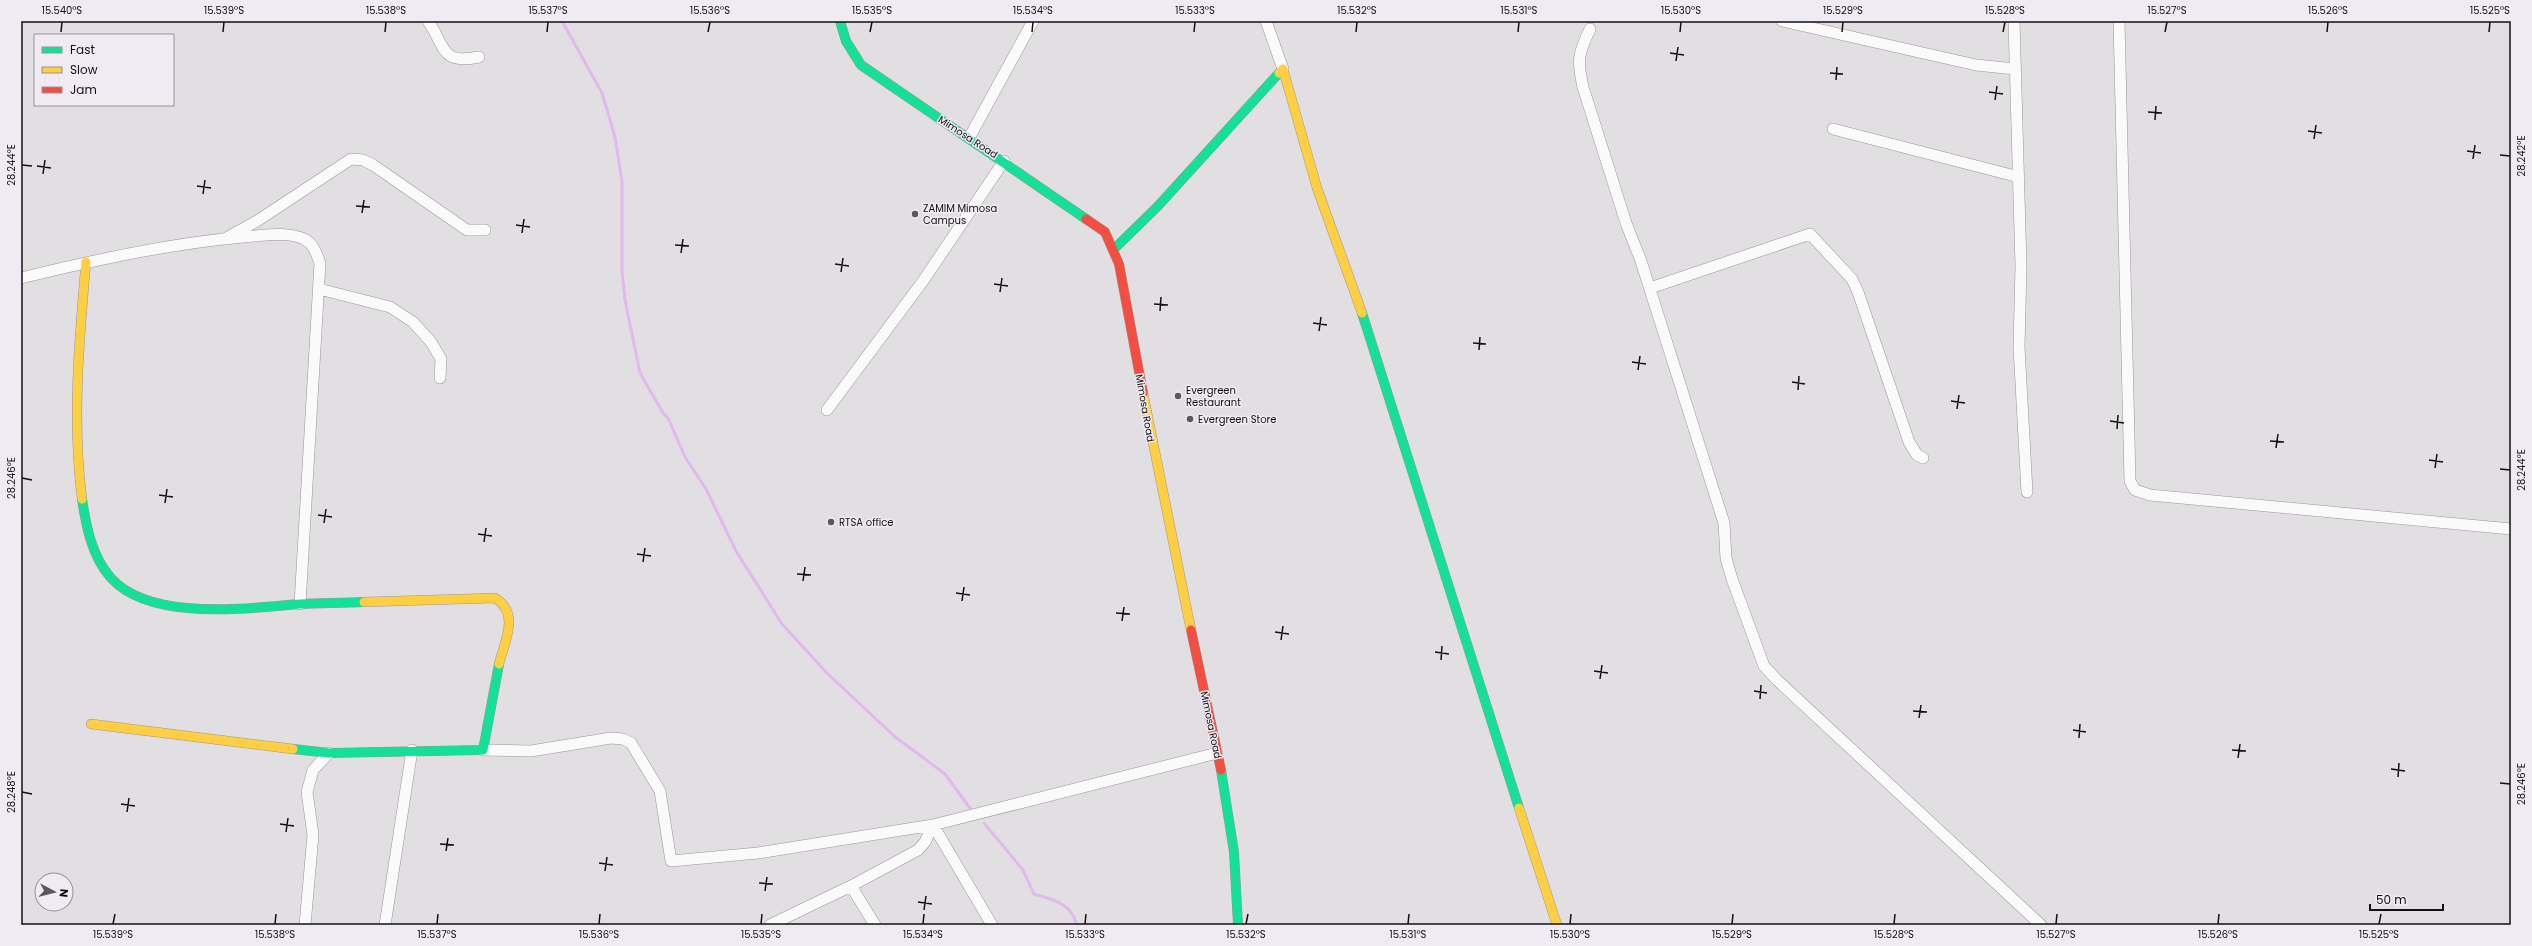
<svg xmlns="http://www.w3.org/2000/svg" width="2532" height="946" font-family="Poppins,sans-serif">
<style>
.lines{fill:none;stroke-linecap:round;stroke-linejoin:round}
.stream{stroke:#e3b8f0;stroke-width:3}
.street-casing{stroke:#989698;stroke-width:12}
.fast-casing{stroke:#989698;stroke-width:10}
.slow-casing{stroke:#989698;stroke-width:10}
.jam-casing{stroke:#989698;stroke-width:10}
.street{stroke:#fbfafb;stroke-width:11}
.fast{stroke:#16e098;stroke-width:9}
.slow{stroke:#ffcf43;stroke-width:9}
.jam{stroke:#f24e42;stroke-width:9}
.ticks{fill:none;stroke:#121013;stroke-width:1.5}
.poi-dot{fill:#5b585c;stroke:#f0ebf2;stroke-width:1.5}
.labels{text-anchor:middle;dominant-baseline:central;stroke-width:3;stroke-linejoin:round;paint-order:stroke}
.street-label{font-size:10px;fill:#121013;stroke:#f0ebf2}
.poi-label{font-size:10px;fill:#121013;stroke:#f0ebf2;text-anchor:start}
.neatline{fill:none;stroke:#121013;stroke-width:1.5}
.ticks-label{font-size:10px;text-anchor:middle;fill:#121013}
</style>
<rect width="100%" height="100%" fill="#e2dfe3"/>
<g class="lines">
<!-- stream -->
<path class="stream" d="M562 21 602 93 615 137 622 182V271L625 300 640 373 663 413 668 418 685 457 706 489 736 551 782 624 827 673 894 736 945 774 972 811
M984 823 1023 870 1034 894C1054 900 1071 903 1077 925"/>
<defs>
<path id="street" d="M428 21C446 47 440 65 479 57
M1266 21 1283 69
M1782 21 1976 65 2015 69
M2014 21 2021 266 2019 347 2027 492
M2119 21 2130 481 2135 490 2150 495 2511 529
M1590 29C1578 54 1577 60 1583 87L1626 223 1641 261 1724 523 1726 558 1732 579 1764 666 1777 680 2041 925
M1833 129 2019 177
M969 138 1033 21
M228 237 257 221 351 159 363 160 373 165 467 230H485
M21 278C95 260 167 244 243 237 261 236 287 231 304 239 314 244 316 253 320 263L300 604
M1650 288 1810 234 1852 279 1858 292 1909 442 1917 455 1923 458
M319 289 390 307 413 322 431 342 441 359 440 378
M827 410 923 281 1004 161
M483 750 531 751 611 738 623 739 631 743 660 791 671 861 758 853 933 825 1217 753
M933 825 992 925
M851 886 875 925
M305 925 313 835 307 792 313 770 329 753
M385 925 412 750
M770 925 851 886 918 850 925 842 933 825"/>
<path id="fast" d="M840 21 846 41 861 65 1086 219
M1114 249 1158 206 1279 73
M1362 313 1519 808
M82 499C86 526 92 557 111 578 151 622 248 608 300 604 322 603 343 603 364 602
M293 749 329 753 483 750 499 664
M1221 770 1234 852 1238 925"/>
<path id="slow" d="M1279 73 1283 69 1317 188 1362 313
M1143 393 1191 630
M82 499C72 421 79 341 86 262
M364 602 495 598C520 613 505 641 499 664
M91 724 293 749
M1519 808 1557 925"/>
<path id="jam" d="M1086 219 1105 232 1119 264 1143 393
M1191 630 1221 770"/>
</defs>
<!-- street casing -->
<use href="#street" class="street-casing"/>
<!-- fast casing -->
<use href="#fast" class="fast-casing"/>
<!-- slow casing -->
<use href="#slow" class="slow-casing"/>
<!-- jam casing -->
<use href="#jam" class="jam-casing"/>
<!-- street -->
<use href="#street" class="street"/>
<!-- fast -->
<use href="#fast" class="fast"/>
<!-- slow -->
<use href="#slow" class="slow"/>
<!-- jam -->
<use href="#jam" class="jam"/>
</g>
<!-- ticks -->
<path class="ticks" d="M61 32 62 22M223 32 224 22M385 32 386 22M547 32 548 22M708 32 710 22M870 32 872 22M1032 32 1033 22M1194 32 1195 22M1356 32 1357 22M1518 32 1519 22M1680 32 1681 22M1842 32 1843 22M2003 32 2005 22M2165 32 2167 22M2327 32 2328 22M2489 32 2490 22M1670 53 1684 55M1676 61 1678 47M1830 73 1843 74M1836 80 1837 67M1989 92 2003 94M1995 100 1997 86M2148 112 2162 113M2155 120 2156 106M2308 131 2322 133M2314 139 2316 125M2467 151 2481 153M2500 155 2510 156M2473 159 2475 145M22 165 32 166M37 166 51 168M43 174 45 160M197 186 211 188M203 194 205 180M356 206 370 207M362 213 364 200M516 225 530 227M522 233 524 219M675 245 689 246M681 253 683 239M835 264 849 266M841 272 843 258M994 284 1008 286M1000 292 1002 278M1154 304 1168 305M1160 311 1161 297M1313 323 1327 325M1319 331 1321 317M1473 343 1486 344M1479 350 1480 337M1632 362 1646 364M1638 370 1640 356M1792 382 1805 384M1798 390 1799 376M1951 401 1965 403M1957 409 1959 395M2110 421 2124 423M2117 429 2118 415M2270 441 2284 442M2276 448 2278 434M2429 460 2443 462M2435 468 2437 454M2500 469 2510 470M22 478 32 480M159 495 173 497M165 503 167 489M318 515 332 517M324 523 326 509M478 534 492 536M484 542 486 528M637 554 651 556M643 562 645 548M797 574 811 575M803 581 805 567M956 593 970 595M962 601 964 587M1116 613 1130 614M1122 621 1124 607M1275 632 1289 634M1281 640 1283 626M1435 652 1449 654M1441 660 1442 646M1594 671 1608 673M1600 679 1602 665M1754 691 1767 693M1760 699 1761 685M1913 711 1927 712M1919 718 1921 705M2073 730 2086 732M2079 738 2080 724M2232 750 2246 751M2238 758 2240 744M2391 769 2405 771M2398 777 2399 763M2500 783 2510 784M22 792 32 794M121 804 135 806M127 812 129 798M280 824 294 826M286 832 288 818M440 844 454 845M446 851 448 838M599 863 613 865M605 871 607 857M759 883 773 884M765 891 767 877M918 902 932 904M924 910 926 896M113 924 115 914M275 924 276 914M437 924 438 914M599 924 600 914M761 924 762 914M923 924 924 914M1085 924 1086 914M1246 924 1248 914M1408 924 1409 914M1570 924 1571 914M1732 924 1733 914M1894 924 1895 914M2056 924 2057 914M2218 924 2219 914M2379 924 2381 914"/>
<!-- markers -->
<g class="poi-dot">
<circle cx="915" cy="214" r="4"/>
<circle cx="1178" cy="396" r="4"/>
<circle cx="1190" cy="419" r="4"/>
<circle cx="831" cy="522" r="4"/>
</g>
<g class="labels">
<!-- street labels -->
<g class="street-label">
<text transform="translate(968 137) rotate(33)">Mimosa Road</text>
<text transform="translate(1145 408) rotate(80)">Mimosa Road</text>
<text transform="translate(1211 725) rotate(78)">Mimosa Road</text>
</g>
<!-- poi labels -->
<g class="poi-label">
<text x="923" y="208">ZAMIM Mimosa<tspan x="923" dy="12">Campus</tspan></text>
<text x="1186" y="390">Evergreen<tspan x="1186" dy="12">Restaurant</tspan></text>
<text x="1198" y="419">Evergreen Store</text>
<text x="839" y="522">RTSA office</text>
</g>
</g>
<!-- border -->
<rect width="2532" height="946" fill="none" stroke="#f0ebf2" stroke-width="44"/>
<!-- legend -->
<rect x="34" y="34" width="140" height="72" fill="#f0ebf2" stroke="#979399"/>
<rect x="42" y="47" width="20" height="6" fill="#16e098" stroke="#979399"/>
<text x="70" y="54" font-size="12" fill="#121013">Fast</text>
<rect x="42" y="67" width="20" height="6" fill="#ffcf43" stroke="#979399"/>
<text x="70" y="74" font-size="12" fill="#121013">Slow</text>
<rect x="42" y="87" width="20" height="6" fill="#f24e42" stroke="#979399"/>
<text x="70" y="94" font-size="12" fill="#121013">Jam</text>
<!-- north arrow -->
<g transform="translate(54 892) rotate(97)"><circle r="19" fill="#f0ebf2" stroke="#979399"/>
<path d="M0-3L7 15L0 10L-7 15Z" fill="#5b585c"/>
<text y="-6" font-size="11" font-weight="bold" text-anchor="middle" fill="#121013">N</text>
</g>
<!-- scale -->
<path d="M2370 904v6h73v-6" fill="none" stroke="#121013" stroke-width="2"/>
<text x="2376" y="904" font-size="12" fill="#121013" stroke="#f0ebf2" stroke-width="3" paint-order="stroke">50 m</text>
<rect x="22" y="22" width="2488" height="902" class="neatline"/>
<g class="ticks-label">
<text x="62" y="14">15.540°S</text>
<text x="224" y="14">15.539°S</text>
<text x="386" y="14">15.538°S</text>
<text x="548" y="14">15.537°S</text>
<text x="710" y="14">15.536°S</text>
<text x="872" y="14">15.535°S</text>
<text x="1033" y="14">15.534°S</text>
<text x="1195" y="14">15.533°S</text>
<text x="1357" y="14">15.532°S</text>
<text x="1519" y="14">15.531°S</text>
<text x="1681" y="14">15.530°S</text>
<text x="1843" y="14">15.529°S</text>
<text x="2005" y="14">15.528°S</text>
<text x="2167" y="14">15.527°S</text>
<text x="2328" y="14">15.526°S</text>
<text x="2490" y="14">15.525°S</text>
<text transform="translate(2521 156) rotate(-90)" y="4">28.242°E</text>
<text transform="translate(11 165) rotate(-90)" y="4">28.244°E</text>
<text transform="translate(2521 470) rotate(-90)" y="4">28.244°E</text>
<text transform="translate(11 478) rotate(-90)" y="4">28.246°E</text>
<text transform="translate(2521 784) rotate(-90)" y="4">28.246°E</text>
<text transform="translate(11 792) rotate(-90)" y="4">28.248°E</text>
<text x="113" y="938">15.539°S</text>
<text x="275" y="938">15.538°S</text>
<text x="437" y="938">15.537°S</text>
<text x="599" y="938">15.536°S</text>
<text x="761" y="938">15.535°S</text>
<text x="923" y="938">15.534°S</text>
<text x="1085" y="938">15.533°S</text>
<text x="1246" y="938">15.532°S</text>
<text x="1408" y="938">15.531°S</text>
<text x="1570" y="938">15.530°S</text>
<text x="1732" y="938">15.529°S</text>
<text x="1894" y="938">15.528°S</text>
<text x="2056" y="938">15.527°S</text>
<text x="2218" y="938">15.526°S</text>
<text x="2379" y="938">15.525°S</text>
</g>
</svg>
